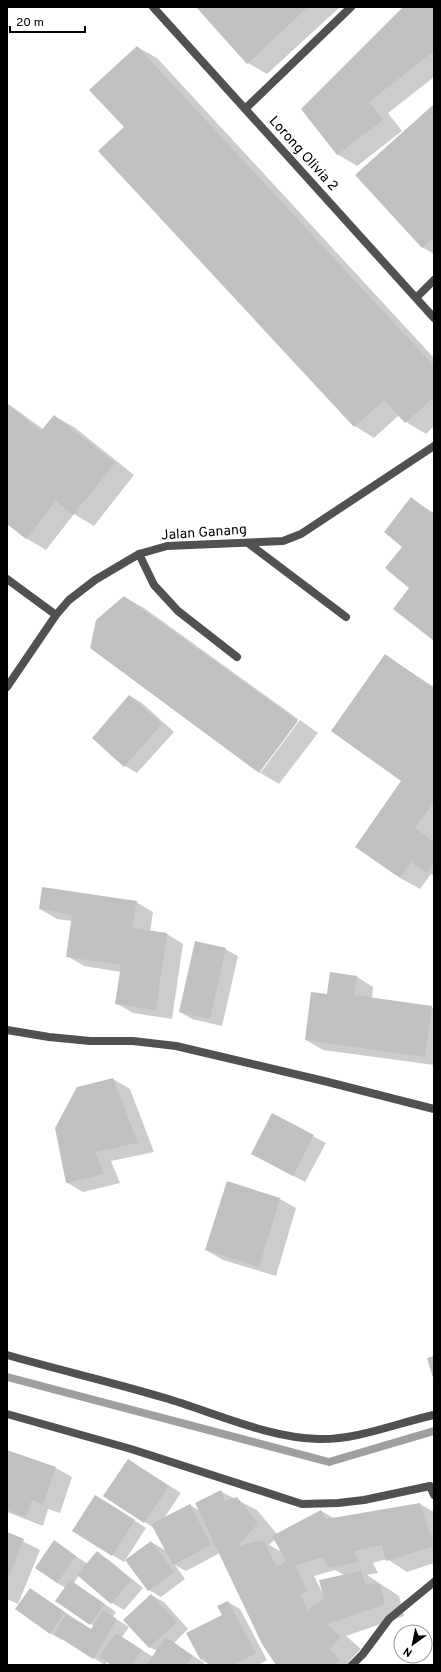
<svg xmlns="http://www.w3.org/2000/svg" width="441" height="1672" font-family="Overpass,sans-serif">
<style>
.shadow{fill:#0003;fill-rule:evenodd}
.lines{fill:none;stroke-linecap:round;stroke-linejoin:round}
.stream{stroke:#9f9f9f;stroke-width:8}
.building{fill:#c0c0c0}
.service{stroke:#515151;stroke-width:8}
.minor{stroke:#515151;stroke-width:8}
.labels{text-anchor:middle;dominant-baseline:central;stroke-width:3;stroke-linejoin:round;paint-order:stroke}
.street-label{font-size:14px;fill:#000;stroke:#fff}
</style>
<rect width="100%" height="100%" fill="#fff"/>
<!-- shadow -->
<path class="shadow" d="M197 7H340L267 74 248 63Z
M404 7H434V77L388 113 402 131 357 166 337 154Z
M137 47 157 58 434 358V426L426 434 406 422 399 415 374 438 355 426 126 127Z
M434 105V254L422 247Z
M7 403 43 429 54 416 74 427 134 475 94 526 74 514 46 550 26 538 7 523Z
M411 499 434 513V640L411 587 403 547Z
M124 597 144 608 298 719 259 772Z
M385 655 434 687V876L431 874 420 889 400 878 403 781Z
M130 696 142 703 174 732 137 773 125 766Z
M300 720 318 733 279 784 259 772H261Z
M136 902 153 912 150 932 167 934 183 944 172 1019 133 1013 116 1003 121 972 84 966 67 956 72 921 57 919 40 909Z
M225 949 238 956 222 1026 192 1019 180 1012Z
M357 977 373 987 372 999 434 1008V1065L323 1050 306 1040 328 996Z
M113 1079 130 1089 154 1152 111 1161 120 1183 83 1192 66 1182Z
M273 1115 326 1143 305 1182 264 1160Z
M280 1199 296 1208 276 1276 223 1260 206 1250Z
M7 1451 56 1468 72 1477 60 1513 48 1509 43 1526 7 1512Z
M128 1460 181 1493 164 1518 190 1505 200 1511 220 1491 257 1510 277 1534 321 1511 335 1519 420 1504 434 1512V1563L407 1572 387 1559 373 1563 378 1573 367 1575 399 1596 404 1616 346 1636 361 1649 349 1661 353 1665H277L220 1553 186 1571 175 1565 185 1579 161 1597 149 1590 151 1542 167 1551 154 1528 105 1496ZM275 1539 282 1552 269 1545ZM335 1570 344 1575 323 1594 314 1576Z
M108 1503 146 1528 124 1562 112 1555Z
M7 1533 40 1550 18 1604 7 1599Z
M54 1542 88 1564 97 1553 109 1560 143 1588 124 1610 112 1603 79 1575 74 1583 116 1612 113 1617 129 1627 122 1637 153 1657 157 1651 149 1647 151 1595 164 1602 188 1629 174 1643 204 1663 203 1665H113L107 1661 105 1665 63 1639 62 1640 50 1633 30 1589 92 1630 94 1626 56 1601 66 1588 57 1583Z
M228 1602 240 1609 267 1660 258 1665H210L200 1659Z"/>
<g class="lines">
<!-- stream -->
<path class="stream" d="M7 1377 329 1462 434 1431"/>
</g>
<!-- building -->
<path class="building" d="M196 7H308L247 64Z
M403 7H434V51L369 102 383 120 337 155 301 109Z
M137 46 434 366V397L405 423 384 400 354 427 98 151 124 127 89 90Z
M434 104V237L422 248 355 175Z
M7 404 41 431 54 415 115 463 73 515 56 501 26 539 7 524Z
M411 497 434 515V641L393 609 409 588 385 568 402 547 384 532Z
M124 596 298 721 259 773 90 648 96 620Z
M385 654 434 689V802L415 828 434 842V863L427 873 411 862 400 878 355 847 401 781 331 731Z
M129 695 162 724 124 767 92 738Z
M42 887 137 901 132 928 167 933 156 1010 115 1004 121 965 66 957 72 915 39 909Z
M195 941 226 948 210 1019 179 1012Z
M330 972 357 976 354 995 432 1006 425 1057 305 1040 311 992 327 994Z
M113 1078 138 1143 95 1152 104 1174 66 1183 55 1128 77 1087Z
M272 1113 314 1135 293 1176 251 1154Z
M227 1181 280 1198 259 1267 205 1250Z
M434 1356V1381L427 1358Z
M7 1450 56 1467 43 1504 32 1500 26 1517 7 1510Z
M128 1459 169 1486 144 1523 103 1496Z
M221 1490 225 1501 237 1497 258 1523 238 1546 263 1540 277 1567 286 1561 272 1536 321 1510 326 1519 420 1503 434 1546 386 1561 382 1545 354 1551 359 1562 329 1568 323 1557 295 1565 307 1591 301 1595 307 1610 324 1599 319 1580 361 1571 365 1584H380L385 1604 327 1624 341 1637 330 1649 340 1660 334 1665H276L262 1644 195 1503Z
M95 1495 135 1520 112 1556 72 1531Z
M190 1504 211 1545 173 1565 151 1524Z
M7 1532 24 1539 7 1581Z
M54 1540 76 1556 57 1583 35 1568Z
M151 1541 174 1572 148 1591 125 1560Z
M97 1551 131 1580 111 1604 77 1575Z
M70 1580 105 1604 90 1625 55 1601Z
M30 1588 65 1612 50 1634 15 1609Z
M151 1594 177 1622 149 1648 123 1620Z
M228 1601 256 1653 233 1665H209L205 1657 200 1659 186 1633 222 1615 217 1606Z
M103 1610 117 1619 93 1659 54 1634 66 1614 91 1629Z
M116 1633 142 1650 132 1665H111L99 1657Z
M166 1637 193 1656 186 1665H146Z"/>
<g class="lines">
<!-- service -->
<path class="service" d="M248 543 346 617
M139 554 154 585 178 611 237 657"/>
<!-- minor -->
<path class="minor" d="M153 7 434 318
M245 109 351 7
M416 298 434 280
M7 579 56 615
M7 687 56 615 69 600 95 580 139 554 167 546 283 541 301 534 434 446
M7 1030 49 1037 90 1041H133L176 1046 324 1081 434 1109
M7 1355C59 1370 112 1382 165 1398 213 1412 268 1438 319 1439 357 1440 397 1423 434 1415
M7 1414 131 1449 302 1504 338 1503 364 1500 430 1486 434 1495
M352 1665 363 1654 389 1619 434 1582"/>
</g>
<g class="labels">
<!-- street labels -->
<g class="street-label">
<text transform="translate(303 154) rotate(48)">Lorong Olivia 2</text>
<text transform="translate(204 533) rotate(-4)">Jalan Ganang</text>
</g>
</g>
<!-- border -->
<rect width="441" height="1672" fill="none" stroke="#000000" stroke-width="16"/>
<!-- north arrow -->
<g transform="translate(413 1644) rotate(213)"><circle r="19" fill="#ffffff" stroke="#999999"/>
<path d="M0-3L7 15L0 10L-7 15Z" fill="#000000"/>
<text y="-6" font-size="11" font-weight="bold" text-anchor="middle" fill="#000000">N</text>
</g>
<!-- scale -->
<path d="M10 26v6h75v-6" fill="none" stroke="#000000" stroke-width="2"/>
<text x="16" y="26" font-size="12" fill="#000000" stroke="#ffffff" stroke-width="3" paint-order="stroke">20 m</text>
</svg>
